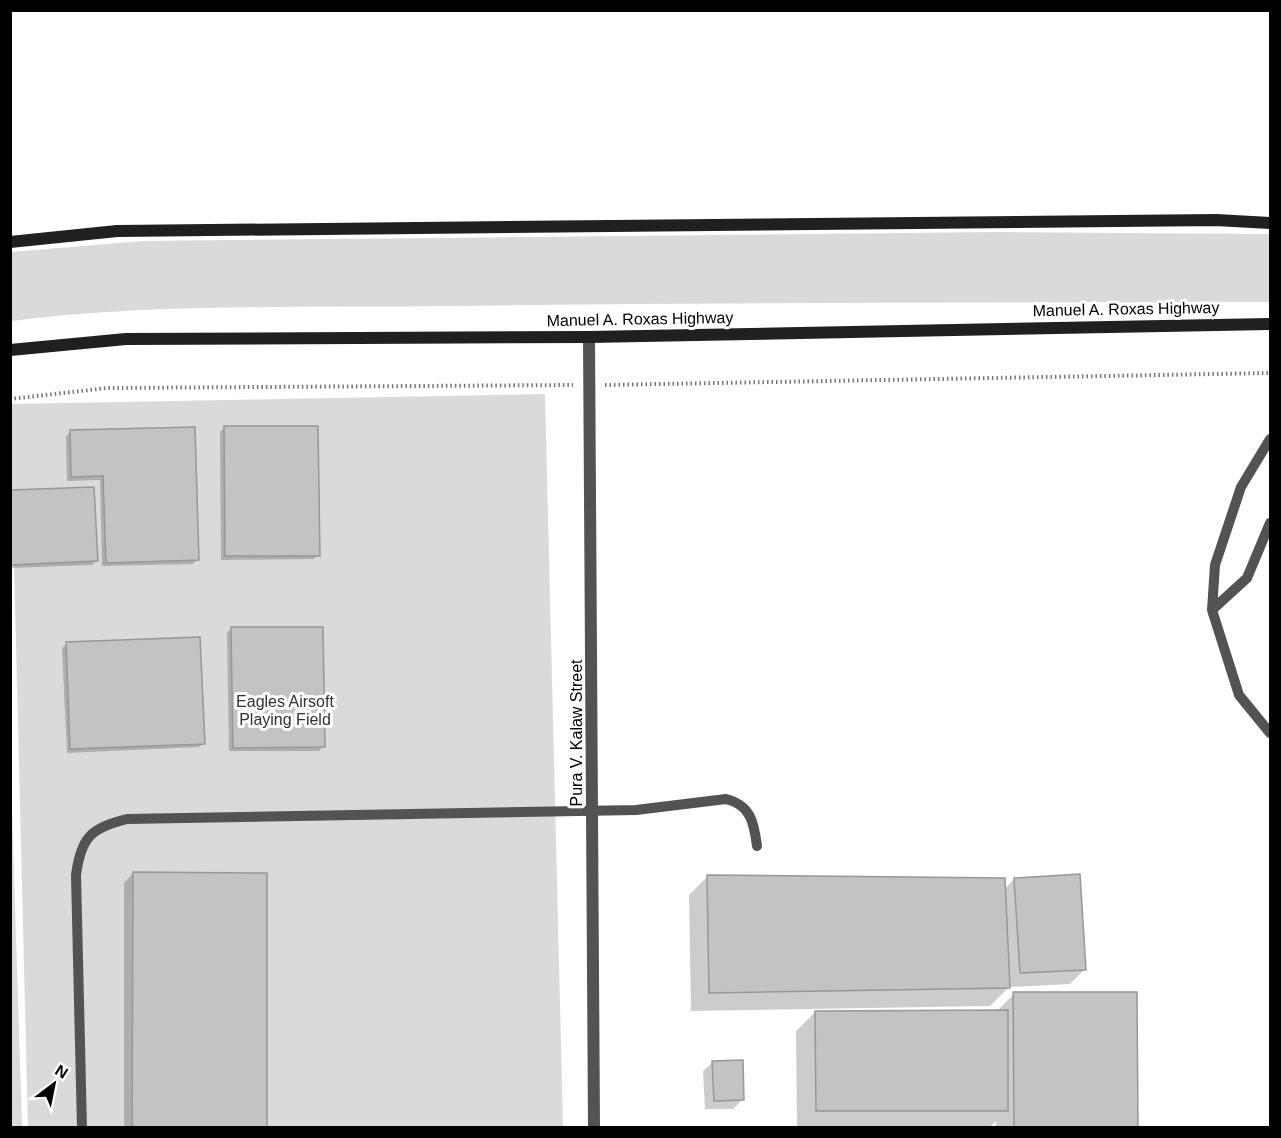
<svg xmlns="http://www.w3.org/2000/svg" width="1281" height="1138" font-family="Helvetica,sans-serif">
<style>
.green{fill:#dadada}
.shadow{fill:#0003}
.building{fill:#c3c3c3;stroke:#979797;stroke-width:1.5}
.lines{fill:none;stroke-linecap:round;stroke-linejoin:round}
.path{stroke:#757575;stroke-width:4;stroke-dasharray:1.5 3;stroke-linecap:butt}
.lane{stroke:#535353;stroke-width:10}
.street{stroke:#535353;stroke-width:12}
.secondary{stroke:#202020;stroke-width:12}
.labels{text-anchor:middle;dominant-baseline:central;stroke-width:6;stroke-linejoin:round;paint-order:stroke}
.street-label{font-size:16px;fill:#000;stroke:#fff}
.park-label{font-size:16px;fill:#313131;stroke:#fff}
</style>
<rect width="100%" height="100%" fill="#fff"/>
<!-- green -->
<path class="green" d="M999 232 1270 234V302C996 303 722 302 447 306 302 308 155 303 11 321V252L142 241Z
M545 394 563 1127H28L10 404Z
M10 745 22 1127V1128L10 1127Z"/>
<!-- shadow -->
<path class="shadow" d="M224 428 318 555 314 559 221 560 220 432Z
M70 432 197 560 193 564 102 566 100 480 67 481 66 436Z
M10 492 97 560 92 565 10 568Z
M231 629 323 746 319 751H229L227 633Z
M66 644 204 743 199 747 67 753 62 648Z
M133 873 265 1128H124V883Z
M708 876 1004 890 1014 879 1085 969 1070 984 1009 987 990 1006 691 1011 689 895Z
M1014 994 1137 1128H996V1121L989 1128H797L796 1031 815 1012H996Z
M713 1062 743 1099 733 1109H705L703 1071Z"/>
<!-- building -->
<path class="building" d="M224 426H318L320 556H225Z
M195 427 199 560 106 563 103 476 71 477 70 430Z
M94 487 98 561 10 565V490Z
M231 627H323L325 747 233 748Z
M200 637 205 744 70 749 66 642Z
M133 872 267 873V1128H132Z
M1080 874 1086 970 1020 973 1014 878Z
M707 875 1005 878 1010 988 709 993Z
M1013 992H1137L1138 1128H1014Z
M1008 1010V1111H816L815 1011Z
M743 1060 744 1100 714 1101 712 1061Z"/>
<g class="lines">
<!-- path -->
<path class="path" d="M605 385 1270 373
M10 399 107 388 573 385"/>
<!-- lane -->
<path class="lane" d="M1270 439 1241 487 1215 565 1212 610 1239 695 1270 733
M1212 610 1247 578 1270 523
M82 1128 76 875C81 837 91 828 127 819L636 810 726 799C751 805 754 823 757 846"/>
<!-- street -->
<path class="street" d="M589 337 594 1128"/>
<!-- secondary -->
<path class="secondary" d="M10 242 117 231 1216 220 1270 223
M10 350 126 339 589 337 1270 324"/>
</g>
<g class="labels">
<!-- street labels -->
<g class="street-label">
<text transform="translate(1126 309) rotate(-1)">Manuel A. Roxas Highway</text>
<text transform="translate(640 319) rotate(-1)">Manuel A. Roxas Highway</text>
<text transform="translate(576 733) rotate(-90)">Pura V. Kalaw Street</text>
</g>
<!-- park labels -->
<g class="park-label">
<text x="285" y="701">Eagles Airsoft<tspan x="285" dy="18">Playing Field</tspan></text>
</g>
</g>
<!-- border -->
<rect width="1281" height="1138" fill="none" stroke="#000000" stroke-width="24"/>
<!-- north arrow -->
<g transform="translate(54 1084) rotate(32)" stroke="#ffffff" stroke-width="4.5" paint-order="stroke">
<path d="M0-4.5L10 22L0 15L-10 22Z" fill="#000000"/>
<text y="-9" font-size="16" font-weight="bold" text-anchor="middle" fill="#000000">N</text>
</g>
</svg>
